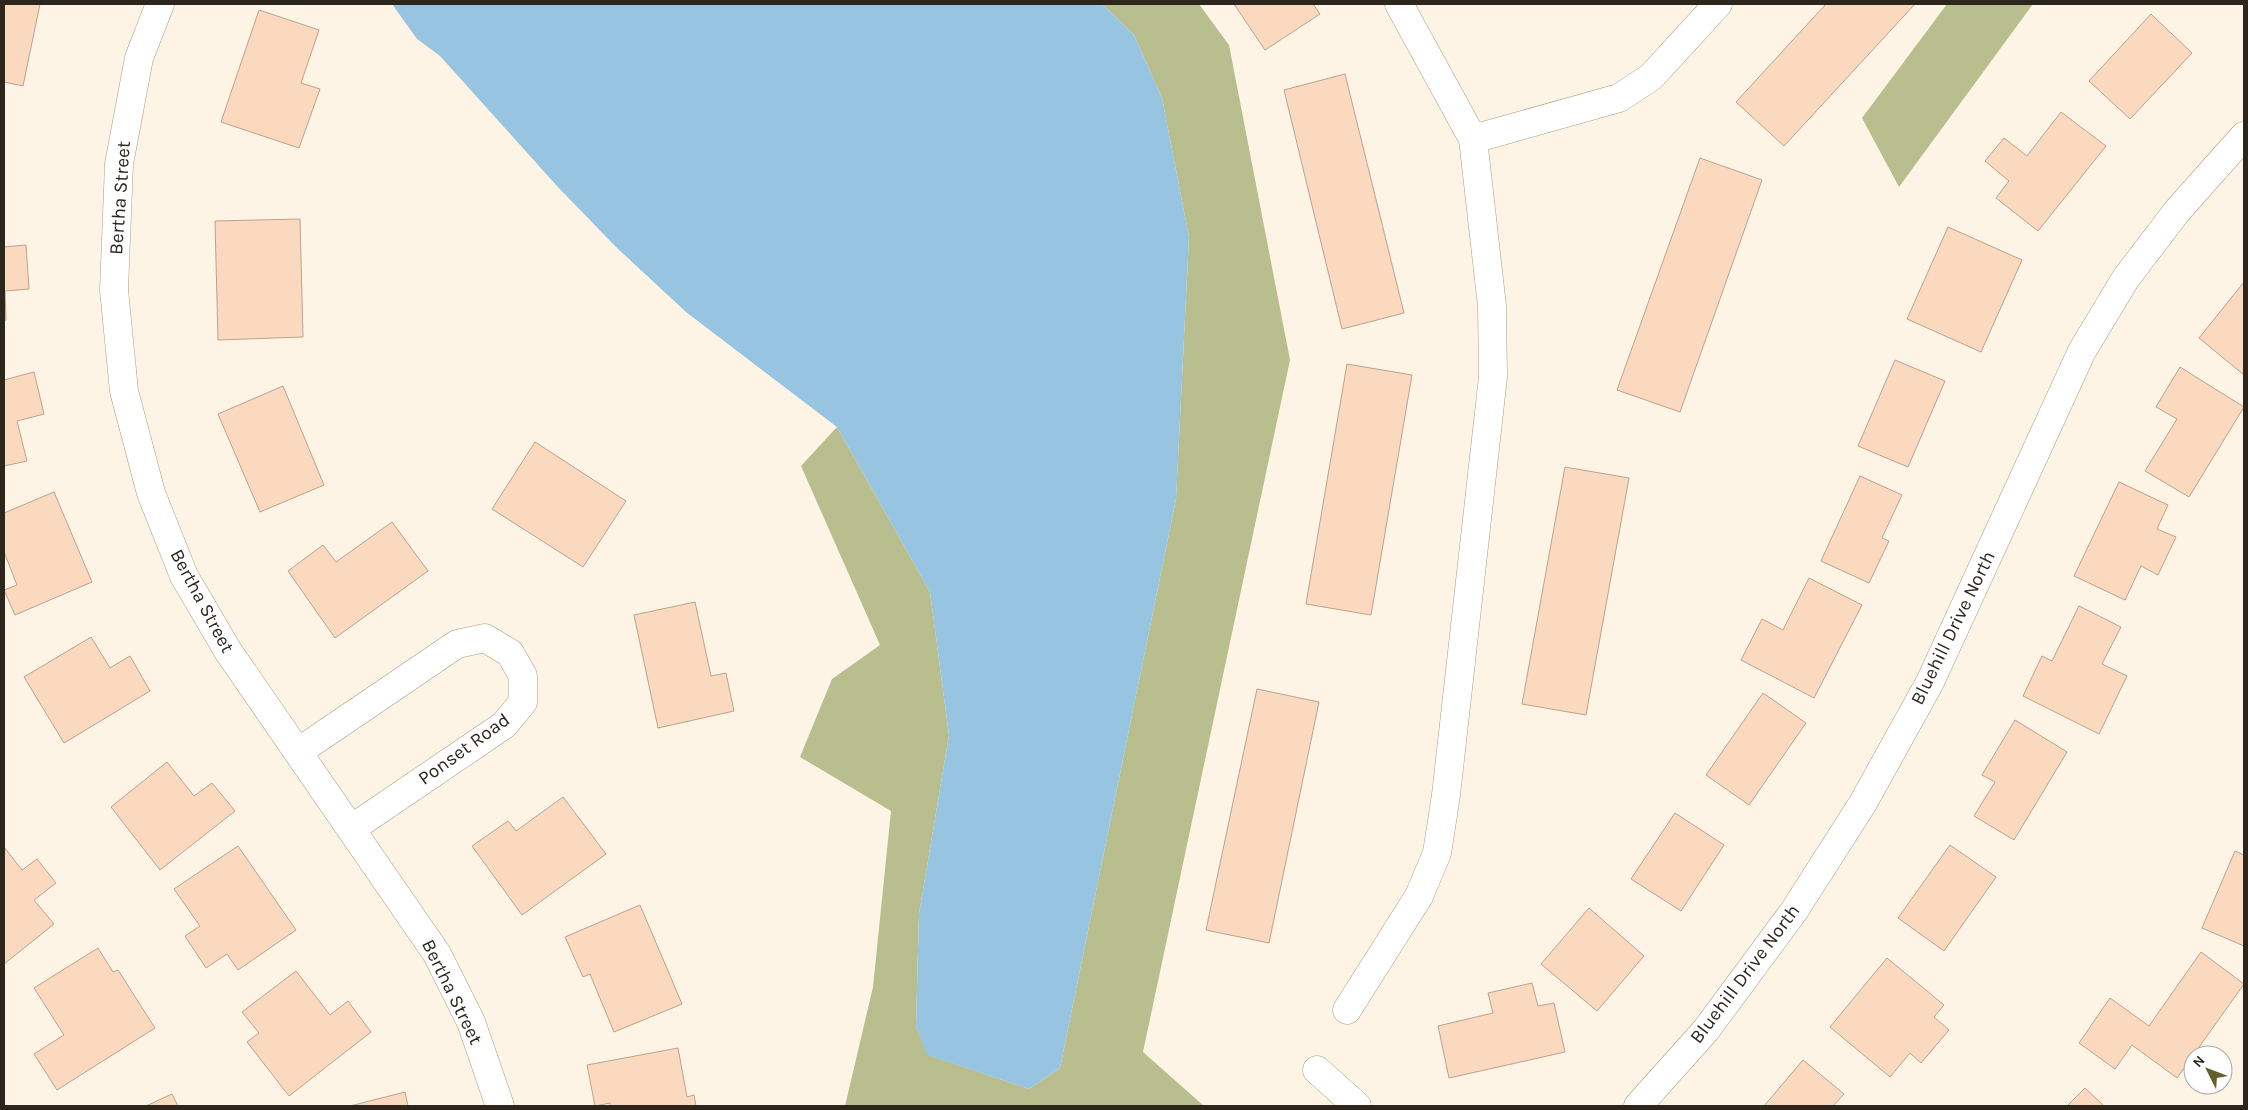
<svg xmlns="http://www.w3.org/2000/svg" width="2248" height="1110" font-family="Karla,sans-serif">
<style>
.forest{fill:#b9be8e}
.water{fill:#96c4e1}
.building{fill:#fbd9bf;stroke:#baa28f}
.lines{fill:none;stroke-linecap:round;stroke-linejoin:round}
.minor-casing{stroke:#ac9c83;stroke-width:29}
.minor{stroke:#fff;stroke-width:28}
.labels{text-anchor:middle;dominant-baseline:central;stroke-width:5;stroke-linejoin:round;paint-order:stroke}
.street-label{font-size:19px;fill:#2c261c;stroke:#fff}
</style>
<rect width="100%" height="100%" fill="#fef4e5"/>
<!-- forest -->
<path class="forest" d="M1102 4H1199L1229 45 1290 360 1143 1052 1204 1106H845L873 987 891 811 800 757 832 679 880 645 801 466 837 427 930 592 949 735 919 914 916 1026 928 1055 1029 1089 1060 1068 1176 499 1189 237 1162 98 1134 35Z
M1947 4H2033L1899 187 1862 118Z"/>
<!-- water -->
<path class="water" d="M392 4H1102L1134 35 1162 98 1189 237 1176 499 1060 1068 1029 1089 927 1055 916 1026 919 914 949 735 930 592 837 427 686 312 616 247 556 185 440 56 417 39Z"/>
<!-- building -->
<path class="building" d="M4 4H40L23 86 4 82Z
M1234 4H1313L1320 14 1265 50Z
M1826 4H1915L1784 146 1736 102Z
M259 10 319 30 301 83 320 89 299 148 221 122Z
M2151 14 2192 53 2130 119 2089 81Z
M1345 74 1404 313 1342 329 1284 90Z
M2061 112 2106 146 2038 231 1996 198 2009 181 1985 161 2004 138 2027 156Z
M1700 158 1762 180 1680 412 1617 390Z
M300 219 303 337 218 340 215 221Z
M1948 227 2022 260 1981 352 1907 319Z
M26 245 29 289 5 291 6 320 4 321V247Z
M2244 282V375L2199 338Z
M1895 360 1945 381 1908 467 1858 446Z
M1347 364 1412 375 1371 615 1306 604Z
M2180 367 2244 407 2189 497 2145 471 2177 419 2156 407Z
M34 372 44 414 17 421 27 461 4 466V380Z
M283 386 324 485 260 512 218 414Z
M535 442 626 501 583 567 492 509Z
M1565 467 1629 478 1586 715 1522 704Z
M1860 476 1902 495 1882 538 1889 541 1869 583 1821 561Z
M2119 482 2168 505 2157 529 2176 537 2158 575 2141 566 2125 600 2074 576Z
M54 492 92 582 15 615 4 590 17 585 4 552V513Z
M392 522 428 571 335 638 288 571 323 545 336 562Z
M1809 578 1862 605 1814 698 1741 660 1762 619 1783 630Z
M695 602 711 676 726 673 734 711 658 728 634 615Z
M2079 606 2121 627 2102 664 2127 676 2099 734 2023 696 2042 656 2052 661Z
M91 637 110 668 130 656 150 691 64 743 24 677Z
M1257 689 1319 702 1269 943 1206 930Z
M1763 693 1806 723 1749 805 1706 775Z
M2015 720 2067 752 2014 840 1974 816 1995 782 1982 775Z
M167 762 194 796 212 783 235 811 160 870 111 807Z
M563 797 606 854 522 915 472 846 508 821 516 831Z
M1675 813 1724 845 1681 911 1631 879Z
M1950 845 1996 877 1944 951 1898 918Z
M238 846 296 930 238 970 227 954 206 968 185 936 200 926 174 889Z
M4 847 22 870 37 859 56 883 34 900 54 924 4 964Z
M2235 851 2244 855V946L2202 928Z
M640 905 682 1004 614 1032 590 974 583 977 565 937Z
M1589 908 1644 956 1597 1011 1541 964Z
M98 948 113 972 118 970 155 1028 57 1090 34 1054 64 1035 34 988Z
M2201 952 2244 984 2177 1078 2132 1045 2115 1069 2079 1043 2110 998 2149 1026Z
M1887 958 1944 1005 1934 1017 1949 1030 1921 1063 1910 1053 1890 1077 1830 1027Z
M296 971 330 1015 348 1001 371 1032 289 1096 247 1042 259 1033 242 1012Z
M1532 983 1538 1006 1554 1003 1565 1052 1449 1078 1438 1026 1493 1013 1488 993Z
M678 1048 687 1097 694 1095 696 1106H610V1103L595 1106 587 1065Z
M1803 1060 1844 1094 1833 1106H1764Z
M2085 1088 2104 1106H2067Z
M405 1092 408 1106H350Z
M172 1094 178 1106H146Z"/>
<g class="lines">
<defs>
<path id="minor" d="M160 4 139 58 119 164 114 290 124 391 151 493 184 576 228 651 437 954 471 1022 500 1106
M1399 4 1473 139 1619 98 1651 77 1718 4
M298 752 457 644 485 638 510 653 523 676V702L504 725 351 829
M1347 1010 1419 896 1437 853 1446 795 1493 377 1492 306 1473 139
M1317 1070 1357 1106
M1638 1106 1706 1030 1794 911 1863 803 1930 682 2082 351 2126 278 2178 210 2244 136"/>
</defs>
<!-- minor casing -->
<use href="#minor" class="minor-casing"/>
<!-- minor -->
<use href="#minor" class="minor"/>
</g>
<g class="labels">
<!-- street labels -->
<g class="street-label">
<text transform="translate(120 198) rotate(-86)">Bertha Street</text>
<text transform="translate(202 601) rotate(62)">Bertha Street</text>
<text transform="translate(1953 628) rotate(-64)">Bluehill Drive North</text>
<text transform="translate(464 749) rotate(-36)">Ponset Road</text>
<text transform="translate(1745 974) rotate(-53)">Bluehill Drive North</text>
<text transform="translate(452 992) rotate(64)">Bertha Street</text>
</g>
</g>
<!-- border -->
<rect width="2248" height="1110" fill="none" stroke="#2c261c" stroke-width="10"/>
<!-- north arrow -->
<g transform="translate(2208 1070) rotate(312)"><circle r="24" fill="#ffffff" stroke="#aba8a4"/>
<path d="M0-4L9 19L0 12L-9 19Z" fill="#665f2c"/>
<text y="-8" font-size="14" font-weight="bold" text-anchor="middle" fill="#2c261c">N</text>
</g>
</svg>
